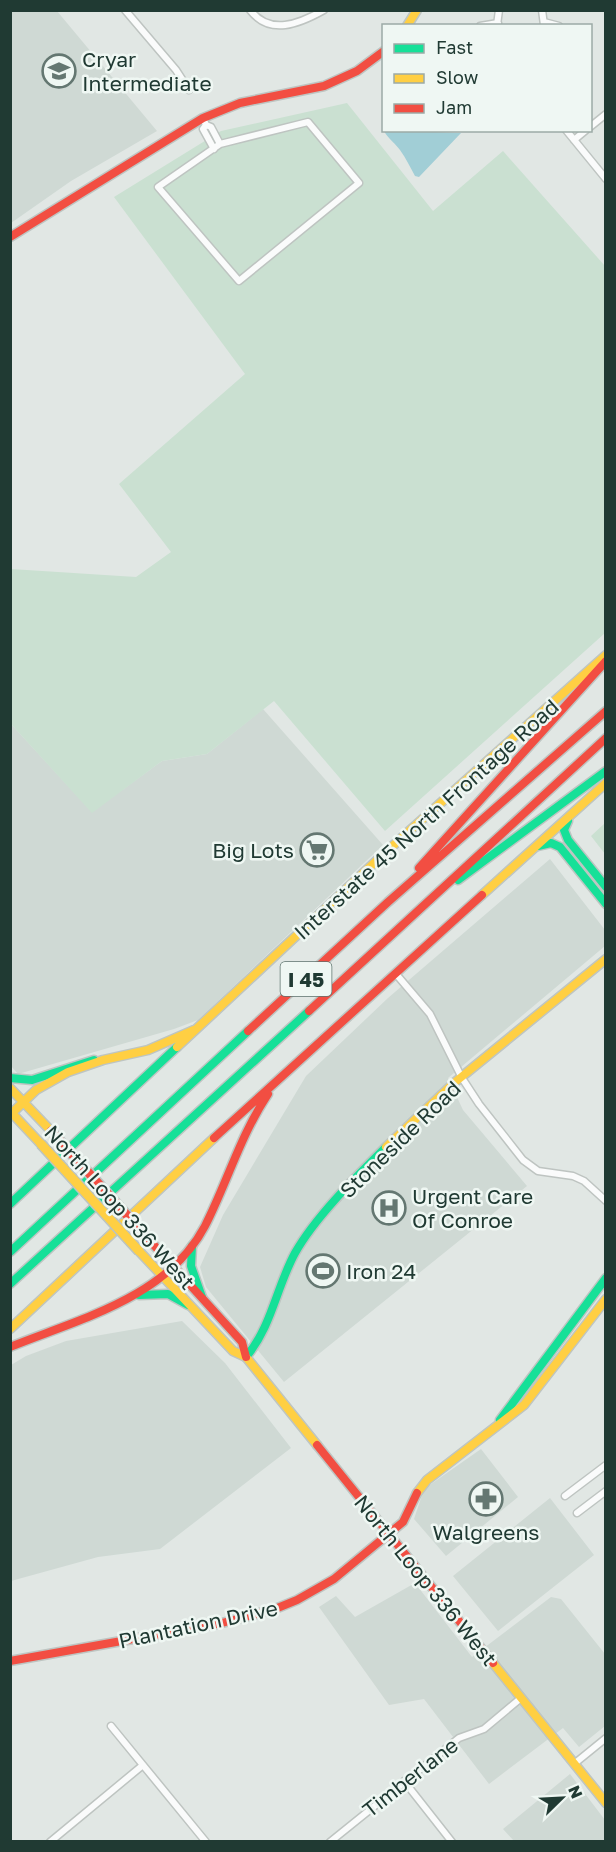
<svg xmlns="http://www.w3.org/2000/svg" width="616" height="1852" font-family="'Golos Text',sans-serif">
<style>
.built{fill:#cfd9d4}
.green{fill:#cae0d1}
.water{fill:#a1ced6}
.lines{fill:none;stroke-linecap:round;stroke-linejoin:round}
.street-casing{stroke:#bec4c1;stroke-width:9}
.fast-casing{stroke:#bec5c2;stroke-width:11}
.slow-casing{stroke:#bec5c2;stroke-width:11}
.jam-casing{stroke:#bec5c2;stroke-width:11}
.street{stroke:#fafbfb;stroke-width:6}
.fast{stroke:#16e098;stroke-width:8}
.slow{stroke:#ffcf43;stroke-width:8}
.jam{stroke:#f24e42;stroke-width:8}
.slow-bridge-casing{stroke:#bbc4c1;stroke-width:12;stroke-linecap:butt}
.jam-bridge-casing{stroke:#bbc4c1;stroke-width:12;stroke-linecap:butt}
.slow-bridge{stroke:#ffcf43;stroke-width:9}
.jam-bridge{stroke:#f24e42;stroke-width:9}
.labels{text-anchor:middle;dominant-baseline:central;stroke-width:5;stroke-linejoin:round;paint-order:stroke}
.shield{fill:#eff7f3;stroke:#5e736d;stroke-width:1.5}
.shield-label{font-size:20px;font-weight:bold;fill:#203a33}
.poi-label{font-size:21px;fill:#203a33;stroke:#eff7f3;text-anchor:start}
.street-label{font-size:21px;fill:#203a33;stroke:#eff7f3}
</style>
<rect width="100%" height="100%" fill="#e1e7e4"/>
<!-- built -->
<path class="built" d="M11 10 57 11 157 131 71 181 11 223Z
M263 709 383 845 198 1020 174 1029 18 1074 11 1066V724L92 812 162 761 207 754Z
M550 859 605 930V946L448 1078 463 1110 527 1186 284 1382 206 1287 200 1267 223 1215 306 1076 388 998Z
M182 1321 225 1363 291 1448 160 1549 98 1557 11 1581V1365L26 1356 66 1341Z
M481 1449 518 1497 446 1556 414 1519 424 1489Z
M550 1498 594 1555 498 1631 453 1576Z
M415 1583 472 1657 551 1597 561 1599 605 1654V1726L579 1747 563 1728 489 1784 424 1699 389 1705 319 1607 336 1596 355 1617Z
M570 1774 605 1820V1841H514L503 1829Z"/>
<!-- green -->
<path class="green" d="M347 103 433 211 503 151 605 266V633L385 831 274 701 207 754 162 761 92 813 11 724V569L136 577 171 552 119 484 245 374 114 197 221 131Z
M605 823V854L591 836Z"/>
<!-- water -->
<path class="water" d="M383 117 384 130 461 133 419 177 415 176C410 167 406 158 400 150 391 138 379 133 383 117Z"/>
<g class="lines">
<defs>
<path id="street" d="M125 10 176 70 189 90
M250 10C270 36 299 24 324 10
M542 10 544 25
M544 22 559 26
M497 25 499 10
M480 26 498 23
M203 118 206 125 211 127 220 144
M308 122 359 183 239 281 158 187 220 144Z
M206 125 203 129 214 149
M590 127 606 114
M566 130 606 179
M574 140 586 130
M396 974 430 1014 462 1078 479 1104 523 1160 538 1171 573 1176 584 1181 606 1201
M565 1496 606 1465
M577 1513 606 1491
M111 1726 206 1842
M574 1764 606 1738
M404 1781 452 1842
M50 1842 143 1765
M330 1842 459 1738 484 1729 521 1698"/>
<path id="fast" d="M568 821 564 830 568 840 606 887
M538 846 551 843 560 847 606 904
M458 880 606 771
M10 1078 32 1080 94 1060
M10 1204 177 1047
M192 1246 191 1266 202 1297
M10 1252 248 1031
M10 1284 309 1011
M139 1295 168 1294 188 1305
M246 1357C272 1326 276 1288 295 1253 316 1216 356 1177 386 1147
M500 1420 606 1278"/>
<path id="slow" d="M407 26 417 10
M482 895 606 783
M177 1047 387 851 606 655
M10 1088 51 1131
M10 1111 41 1144
M10 1115 36 1090 68 1072 103 1060 148 1050 194 1030
M386 1147 454 1083 606 959
M139 1251 233 1351 246 1357 317 1445
M10 1329 214 1138
M417 1493 427 1480 524 1405 606 1299
M493 1663 606 1803"/>
<path id="jam" d="M10 237 203 118 240 103 324 86 357 71 384 51
M419 868 606 661
M309 1011 606 738
M248 1031 388 902 606 711
M214 1138 482 895
M152 1243 242 1342 246 1357
M10 1347C79 1319 167 1298 205 1226 227 1183 240 1136 268 1094
M317 1445 493 1663
M10 1661 222 1623 275 1609 297 1600 334 1579 403 1522 417 1493"/>
</defs>
<!-- street casing -->
<use href="#street" class="street-casing"/>
<!-- fast casing -->
<use href="#fast" class="fast-casing"/>
<!-- slow casing -->
<use href="#slow" class="slow-casing"/>
<!-- jam casing -->
<use href="#jam" class="jam-casing"/>
<!-- street -->
<use href="#street" class="street"/>
<!-- fast -->
<use href="#fast" class="fast"/>
<!-- slow -->
<use href="#slow" class="slow"/>
<!-- jam -->
<use href="#jam" class="jam"/>
<defs>
<path id="slow-bridge" d="M41 1144 139 1251"/>
<path id="jam-bridge" d="M51 1131 152 1243"/>
</defs>
<!-- slow-bridge casing -->
<use href="#slow-bridge" class="slow-bridge-casing"/>
<!-- jam-bridge casing -->
<use href="#jam-bridge" class="jam-bridge-casing"/>
<!-- slow-bridge -->
<use href="#slow-bridge" class="slow-bridge"/>
<!-- jam-bridge -->
<use href="#jam-bridge" class="jam-bridge"/>
</g>
<!-- icons -->
<defs>
<symbol id="school-ring" viewBox="-11 -11 22 22"><circle r="9.5" fill="#eff7f3" stroke="#647771" stroke-width="1.5"/><path d="M0-5L7-2L0 1L-7-2ZM-4 1L0 2.5L4 1V4Q0 6-4 4Z" fill="#647771"/></symbol>
<symbol id="supermarket-ring" viewBox="-11 -11 22 22"><circle r="9.5" fill="#eff7f3" stroke="#647771" stroke-width="1.5"/><path d="M-6-5.5h2.5l.6 2H6L4.5 2H-2.5L-4.4-4H-6ZM-1.5 3.2a1.3 1.3 0 1 0 .1 0ZM3 3.2a1.3 1.3 0 1 0 .1 0Z" fill="#647771"/></symbol>
<symbol id="hospital-ring" viewBox="-11 -11 22 22"><circle r="9.5" fill="#eff7f3" stroke="#647771" stroke-width="1.5"/><path d="M-5-5h3v3.5h4V-5h3V5h-3V1.5h-4V5h-3Z" fill="#647771"/></symbol>
<symbol id="stadium-ring" viewBox="-11 -11 22 22"><circle r="9.5" fill="#eff7f3" stroke="#647771" stroke-width="1.5"/><path d="M0-5a6.5 5 0 1 0 0 10a6.5 5 0 1 0 0-10ZM-3.5-1.8h7v3.6h-7Z" fill="#647771"/></symbol>
<symbol id="pharmacy-ring" viewBox="-11 -11 22 22"><circle r="9.5" fill="#eff7f3" stroke="#647771" stroke-width="1.5"/><path d="M-2-6h4v4h4v4h-4v4h-4v-4h-4v-4h4Z" fill="#647771"/></symbol>
</defs>
<g fill-rule="evenodd">
<use href="#school-ring" x="40" y="52" width="38" height="38"/>
<use href="#supermarket-ring" x="298" y="831" width="38" height="38"/>
<use href="#hospital-ring" x="370" y="1189" width="38" height="38"/>
<use href="#stadium-ring" x="304" y="1252" width="38" height="38"/>
<use href="#pharmacy-ring" x="467" y="1480" width="38" height="38"/>
</g>
<g class="labels">
<!-- shield labels -->
<rect class="shield" x="280.5" y="962" width="51" height="34" rx="4.5"/>
<g class="shield-label">
<text x="306" y="979">I 45</text>
</g>
<!-- poi labels -->
<g class="poi-label">
<text x="82" y="59">Cryar<tspan x="82" dy="24">Intermediate</tspan></text>
<text x="294" y="850" text-anchor="end">Big Lots</text>
<text x="412" y="1196">Urgent Care<tspan x="412" dy="24">Of Conroe</tspan></text>
<text x="346" y="1271">Iron 24</text>
<text x="486" y="1532" text-anchor="middle">Walgreens</text>
</g>
<!-- street labels -->
<g class="street-label">
<text transform="translate(426 819) rotate(-42)">Interstate 45 North Frontage Road</text>
<text transform="translate(400 1139) rotate(-44)">Stoneside Road</text>
<text transform="translate(120 1207) rotate(48)">North Loop 336 West</text>
<text transform="translate(426 1580) rotate(51)">North Loop 336 West</text>
<text transform="translate(198 1624) rotate(-12)">Plantation Drive</text>
<text transform="translate(410 1777) rotate(-38)">Timberlane</text>
</g>
</g>
<!-- border -->
<rect width="616" height="1852" fill="none" stroke="#203a33" stroke-width="24"/>
<!-- legend -->
<rect x="382" y="24" width="210" height="108" fill="#eff7f3" stroke="#9caba6" stroke-width="1.5"/>
<rect x="394" y="44" width="30" height="9" fill="#16e098" stroke="#9caba6" stroke-width="1.5"/>
<text x="436" y="54" font-size="18" fill="#203a33">Fast</text>
<rect x="394" y="74" width="30" height="9" fill="#ffcf43" stroke="#9caba6" stroke-width="1.5"/>
<text x="436" y="84" font-size="18" fill="#203a33">Slow</text>
<rect x="394" y="104" width="30" height="9" fill="#f24e42" stroke="#9caba6" stroke-width="1.5"/>
<text x="436" y="114" font-size="18" fill="#203a33">Jam</text>
<!-- north arrow -->
<g transform="translate(562 1798) rotate(66)" stroke="#eff7f3" stroke-width="4.5" paint-order="stroke">
<path d="M0-4.5L10 22L0 15L-10 22Z" fill="#203a33"/>
<text y="-9" font-size="16" font-weight="bold" text-anchor="middle" fill="#203a33">N</text>
</g>
</svg>
